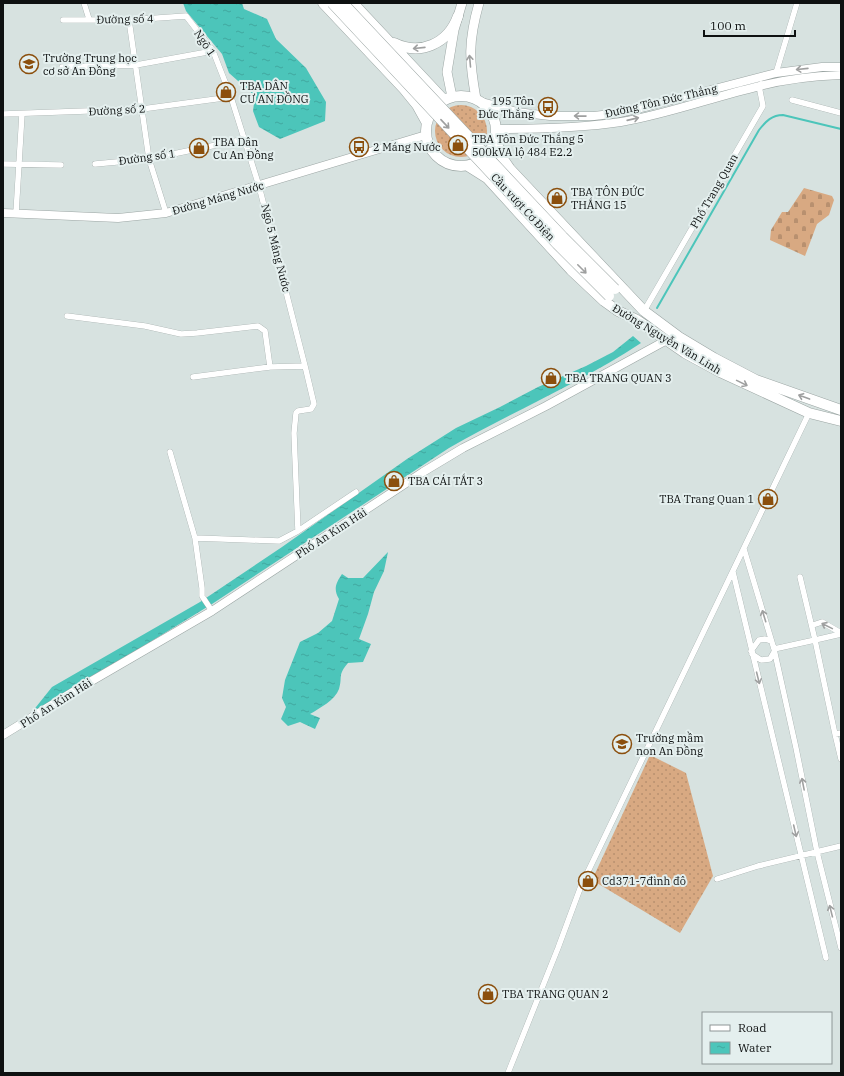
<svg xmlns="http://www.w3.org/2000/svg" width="844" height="1076" font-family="'IBM Plex Serif',serif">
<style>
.grass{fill:url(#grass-dots)}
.cemetery{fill:url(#cemetery-stones)}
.water{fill:url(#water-ripples)}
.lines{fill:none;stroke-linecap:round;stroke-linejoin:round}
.stream{stroke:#4cc5ba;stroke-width:2}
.street-casing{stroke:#9ba5a3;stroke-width:6}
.secondary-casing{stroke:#9ba5a3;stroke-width:9}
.primary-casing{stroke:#9ba5a3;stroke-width:10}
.highway-casing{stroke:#9ba5a3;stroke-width:11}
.street{stroke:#fff;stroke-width:5.5}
.secondary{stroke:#fff;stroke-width:8}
.primary{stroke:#fff;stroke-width:9}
.highway{stroke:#fff;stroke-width:10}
.highway-bridge-casing{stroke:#9ba5a3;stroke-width:11;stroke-linecap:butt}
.highway-bridge{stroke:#fff;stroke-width:10}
.oneway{stroke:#9fa0a0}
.labels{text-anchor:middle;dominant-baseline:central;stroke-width:4;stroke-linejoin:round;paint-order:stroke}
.street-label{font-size:11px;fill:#0e1111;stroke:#e4efee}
.poi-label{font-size:11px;fill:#0e1111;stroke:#e4efee;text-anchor:start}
</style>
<defs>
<pattern id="grass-dots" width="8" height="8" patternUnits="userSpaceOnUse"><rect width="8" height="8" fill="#d8a982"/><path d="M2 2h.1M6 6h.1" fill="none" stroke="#b8906f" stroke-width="1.8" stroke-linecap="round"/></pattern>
<pattern id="cemetery-stones" width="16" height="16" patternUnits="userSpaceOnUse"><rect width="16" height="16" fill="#d8a982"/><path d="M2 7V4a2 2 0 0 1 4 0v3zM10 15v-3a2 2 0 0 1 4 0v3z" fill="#b8906f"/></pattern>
<pattern id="water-ripples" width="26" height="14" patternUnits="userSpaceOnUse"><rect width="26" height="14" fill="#4cc5ba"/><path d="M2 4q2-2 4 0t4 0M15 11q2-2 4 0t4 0" fill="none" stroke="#41a89f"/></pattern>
</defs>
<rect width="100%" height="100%" fill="#d7e2e0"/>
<!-- grass -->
<path class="grass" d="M435 131a26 26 0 1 1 52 0a26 26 0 1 1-52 0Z
M650 755 686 773 713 876 680 933 592 880Z"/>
<!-- cemetery -->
<path class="cemetery" d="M804 188 832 196 834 200 829 215 817 224 805 256 770 240 771 230 782 212H788Z"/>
<!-- water -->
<path class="water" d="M183 3H242L244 9 267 19 276 39 306 68 326 102 325 121 280 139 259 127 253 111 255 96 229 73 222 54 186 11Z
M633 336 641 343C580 383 512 412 449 448L212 604 28 717 52 687 200 602 282 547 407 459 456 428 500 407 538 387 586 366 613 352Z
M388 552 384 571 374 592 368 614 359 639 371 644 363 662 348 663C337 676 343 676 339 689 335 700 320 708 310 714L320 718 315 729 300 722 288 726 281 719 286 707 282 698 285 680 300 642 318 633 332 621 339 599C333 589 336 583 342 574L348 578H363Z"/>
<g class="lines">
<!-- stream -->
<path class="stream" d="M657 308 759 130C766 121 772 115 783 115L841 129"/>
<defs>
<path id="street" d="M84 3 89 19
M63 20H129L186 16 213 51 231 97 259 186 305 366
M129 20 149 159 166 213
M62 67 136 65 213 51
M774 74 776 73 797 3
M792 100 841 113
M3 114 142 109 231 97
M3 164 61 165
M95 164 149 159 245 139
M16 213 22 114
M644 311 763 106 759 86 761 84
M67 316 145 326 181 334 197 333 258 326 265 331 270 367
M193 377 270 367 305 366 314 404 311 409 298 411 296 413 294 433 298 531 279 541 195 538
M170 452 195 538 202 588V596L212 611
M298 531 356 492
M744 549 774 649 796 748 817 852 841 948
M733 572 826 958
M800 577 815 640 841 634
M813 625 822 622 841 633
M774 649 815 640 835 734 841 733
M751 651 759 640 765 639 771 641
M752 654 761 660 770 659 774 652
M835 734 841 759
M717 879 758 866 841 846
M508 1073 558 948 581 886 809 413"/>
<path id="secondary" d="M482 102 517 112 533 114 550 116H594L619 113 649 106 776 73 822 67H841
M497 129C537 129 581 128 621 122 668 114 713 97 760 86 786 79 814 76 841 75
M3 213 118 218 166 213 426 135
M3 735 76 690 212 611 423 472 463 448 546 406 665 341"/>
<path id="primary" d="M452 97 447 72 454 30 462 3
M476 99C469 60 468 42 479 3"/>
<path id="highway" d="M323 3 404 89 417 105 427 123
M353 3 444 100
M394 43C420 56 448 44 458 16
M426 131a35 35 0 1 1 70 0a35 35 0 1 1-70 0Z
M496 140 501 156 510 169 644 311 679 337 714 358 756 380 841 410
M468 166 487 178 571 270 604 301 618 311 637 320 685 353 720 372 809 413 841 421"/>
</defs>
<!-- street casing -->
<use href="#street" class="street-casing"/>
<!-- secondary casing -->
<use href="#secondary" class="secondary-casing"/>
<!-- primary casing -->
<use href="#primary" class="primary-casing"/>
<!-- highway casing -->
<use href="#highway" class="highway-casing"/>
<!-- street -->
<use href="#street" class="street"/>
<!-- secondary -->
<use href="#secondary" class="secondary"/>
<!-- primary -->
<use href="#primary" class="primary"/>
<!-- highway -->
<use href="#highway" class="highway"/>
<defs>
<path id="highway-bridge" d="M332 3 557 244 609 296
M343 3 563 237 615 289"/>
</defs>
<!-- highway-bridge casing -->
<use href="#highway-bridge" class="highway-bridge-casing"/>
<!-- highway-bridge -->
<use href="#highway-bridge" class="highway-bridge"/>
</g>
<!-- one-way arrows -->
<defs><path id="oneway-shaft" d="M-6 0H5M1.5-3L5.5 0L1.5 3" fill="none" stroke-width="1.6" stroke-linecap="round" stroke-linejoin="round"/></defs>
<g class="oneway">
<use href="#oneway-shaft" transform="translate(419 48) rotate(174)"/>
<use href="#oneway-shaft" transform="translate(470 61) rotate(-95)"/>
<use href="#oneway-shaft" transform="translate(802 69) rotate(174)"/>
<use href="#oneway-shaft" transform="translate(580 116) rotate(-179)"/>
<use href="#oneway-shaft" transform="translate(633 119) rotate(-13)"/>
<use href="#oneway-shaft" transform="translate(445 124) rotate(47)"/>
<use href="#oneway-shaft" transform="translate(582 269) rotate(45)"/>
<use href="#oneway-shaft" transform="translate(742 383) rotate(26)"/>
<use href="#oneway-shaft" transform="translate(804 397) rotate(-160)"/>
<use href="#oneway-shaft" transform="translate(764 616) rotate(-107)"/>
<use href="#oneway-shaft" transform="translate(827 626) rotate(-154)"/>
<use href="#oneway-shaft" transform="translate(758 678) rotate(76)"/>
<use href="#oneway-shaft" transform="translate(803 784) rotate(-101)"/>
<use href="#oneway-shaft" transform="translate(795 831) rotate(77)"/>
<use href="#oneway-shaft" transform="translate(831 911) rotate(-104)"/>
</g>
<!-- icons -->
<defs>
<symbol id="school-ring" viewBox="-11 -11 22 22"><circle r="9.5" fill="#e4efee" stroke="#8b4f0d" stroke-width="1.5"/><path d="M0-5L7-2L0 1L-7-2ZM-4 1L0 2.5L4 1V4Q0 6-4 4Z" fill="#8b4f0d"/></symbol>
<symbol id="shop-ring" viewBox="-11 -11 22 22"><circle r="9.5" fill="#e4efee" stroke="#8b4f0d" stroke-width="1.5"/><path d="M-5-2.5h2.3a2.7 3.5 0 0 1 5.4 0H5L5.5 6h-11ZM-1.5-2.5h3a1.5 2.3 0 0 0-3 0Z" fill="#8b4f0d"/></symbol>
<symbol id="bus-ring" viewBox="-11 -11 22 22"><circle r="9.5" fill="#e4efee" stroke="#8b4f0d" stroke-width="1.5"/><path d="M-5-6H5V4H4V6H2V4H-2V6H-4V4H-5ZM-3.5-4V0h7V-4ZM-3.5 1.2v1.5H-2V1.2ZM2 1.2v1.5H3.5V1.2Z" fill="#8b4f0d"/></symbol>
</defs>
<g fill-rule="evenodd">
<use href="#school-ring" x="18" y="53" width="22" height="22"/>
<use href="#shop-ring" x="215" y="81" width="22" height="22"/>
<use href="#bus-ring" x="537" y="96" width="22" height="22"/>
<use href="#shop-ring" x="447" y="134" width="22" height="22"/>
<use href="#bus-ring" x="348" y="136" width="22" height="22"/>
<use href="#shop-ring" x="188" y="137" width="22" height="22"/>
<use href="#shop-ring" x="546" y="187" width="22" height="22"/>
<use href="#shop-ring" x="540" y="367" width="22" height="22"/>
<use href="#shop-ring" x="383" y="470" width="22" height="22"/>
<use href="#shop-ring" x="757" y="488" width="22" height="22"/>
<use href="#school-ring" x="611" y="733" width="22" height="22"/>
<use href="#shop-ring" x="577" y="870" width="22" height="22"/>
<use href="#shop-ring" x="477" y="983" width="22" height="22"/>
</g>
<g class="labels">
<!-- street labels -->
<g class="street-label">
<text transform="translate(125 19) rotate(-1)">Đường số 4</text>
<text transform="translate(205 43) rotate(56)">Ngõ 1</text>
<text transform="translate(661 101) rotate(-13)">Đường Tôn Đức Thắng</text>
<text transform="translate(117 110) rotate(-3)">Đường số 2</text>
<text transform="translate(147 157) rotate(-8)">Đường số 1</text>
<text transform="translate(714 191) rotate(-60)">Phố Trang Quan</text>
<text transform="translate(218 198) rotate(-16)">Đường Máng Nước</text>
<text transform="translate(523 207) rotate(47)">Cầu vượt Cơ Điện</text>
<text transform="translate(276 248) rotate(76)">Ngõ 5 Máng Nước</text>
<text transform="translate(667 339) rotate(31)">Đường Nguyễn Văn Linh</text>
<text transform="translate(331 533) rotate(-33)">Phố An Kim Hải</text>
<text transform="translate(56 703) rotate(-32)">Phố An Kim Hải</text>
</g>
<!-- poi labels -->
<g class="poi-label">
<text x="43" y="58">Trường Trung học<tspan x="43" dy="13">cơ sở An Đồng</tspan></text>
<text x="240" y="86">TBA DÂN<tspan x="240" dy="13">CƯ AN ĐỒNG</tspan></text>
<text x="534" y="101" text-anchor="end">195 Tôn<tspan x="534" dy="13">Đức Thắng</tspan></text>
<text x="472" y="139">TBA Tôn Đức Thắng 5<tspan x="472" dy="13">500kVA lộ 484 E2.2</tspan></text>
<text x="213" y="142">TBA Dân<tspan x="213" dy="13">Cư An Đồng</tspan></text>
<text x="373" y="147">2 Máng Nước</text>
<text x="571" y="192">TBA TÔN ĐỨC<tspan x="571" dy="13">THẮNG 15</tspan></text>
<text x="565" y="378">TBA TRANG QUAN 3</text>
<text x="408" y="481">TBA CÁI TẮT 3</text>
<text x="754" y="499" text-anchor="end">TBA Trang Quan 1</text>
<text x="636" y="738">Trường mầm<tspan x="636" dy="13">non An Đồng</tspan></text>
<text x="602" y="881">Cd371-7đình đô</text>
<text x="502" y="994">TBA TRANG QUAN 2</text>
</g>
</g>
<!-- border -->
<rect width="844" height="1076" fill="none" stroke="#0e1111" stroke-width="8"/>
<!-- legend -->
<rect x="702" y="1012" width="130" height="52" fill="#e4efee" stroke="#8e9696"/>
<rect x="710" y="1025" width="20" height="6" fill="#ffffff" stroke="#8e9696"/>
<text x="738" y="1032" font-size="12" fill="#0e1111">Road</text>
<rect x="710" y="1042" width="20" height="12" fill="url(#water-ripples)" stroke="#8e9696"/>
<text x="738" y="1052" font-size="12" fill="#0e1111">Water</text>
<!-- scale -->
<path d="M704 30v6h91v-6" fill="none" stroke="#0e1111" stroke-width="2"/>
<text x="710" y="30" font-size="12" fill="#0e1111" stroke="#e4efee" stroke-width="3" paint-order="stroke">100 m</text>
</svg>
